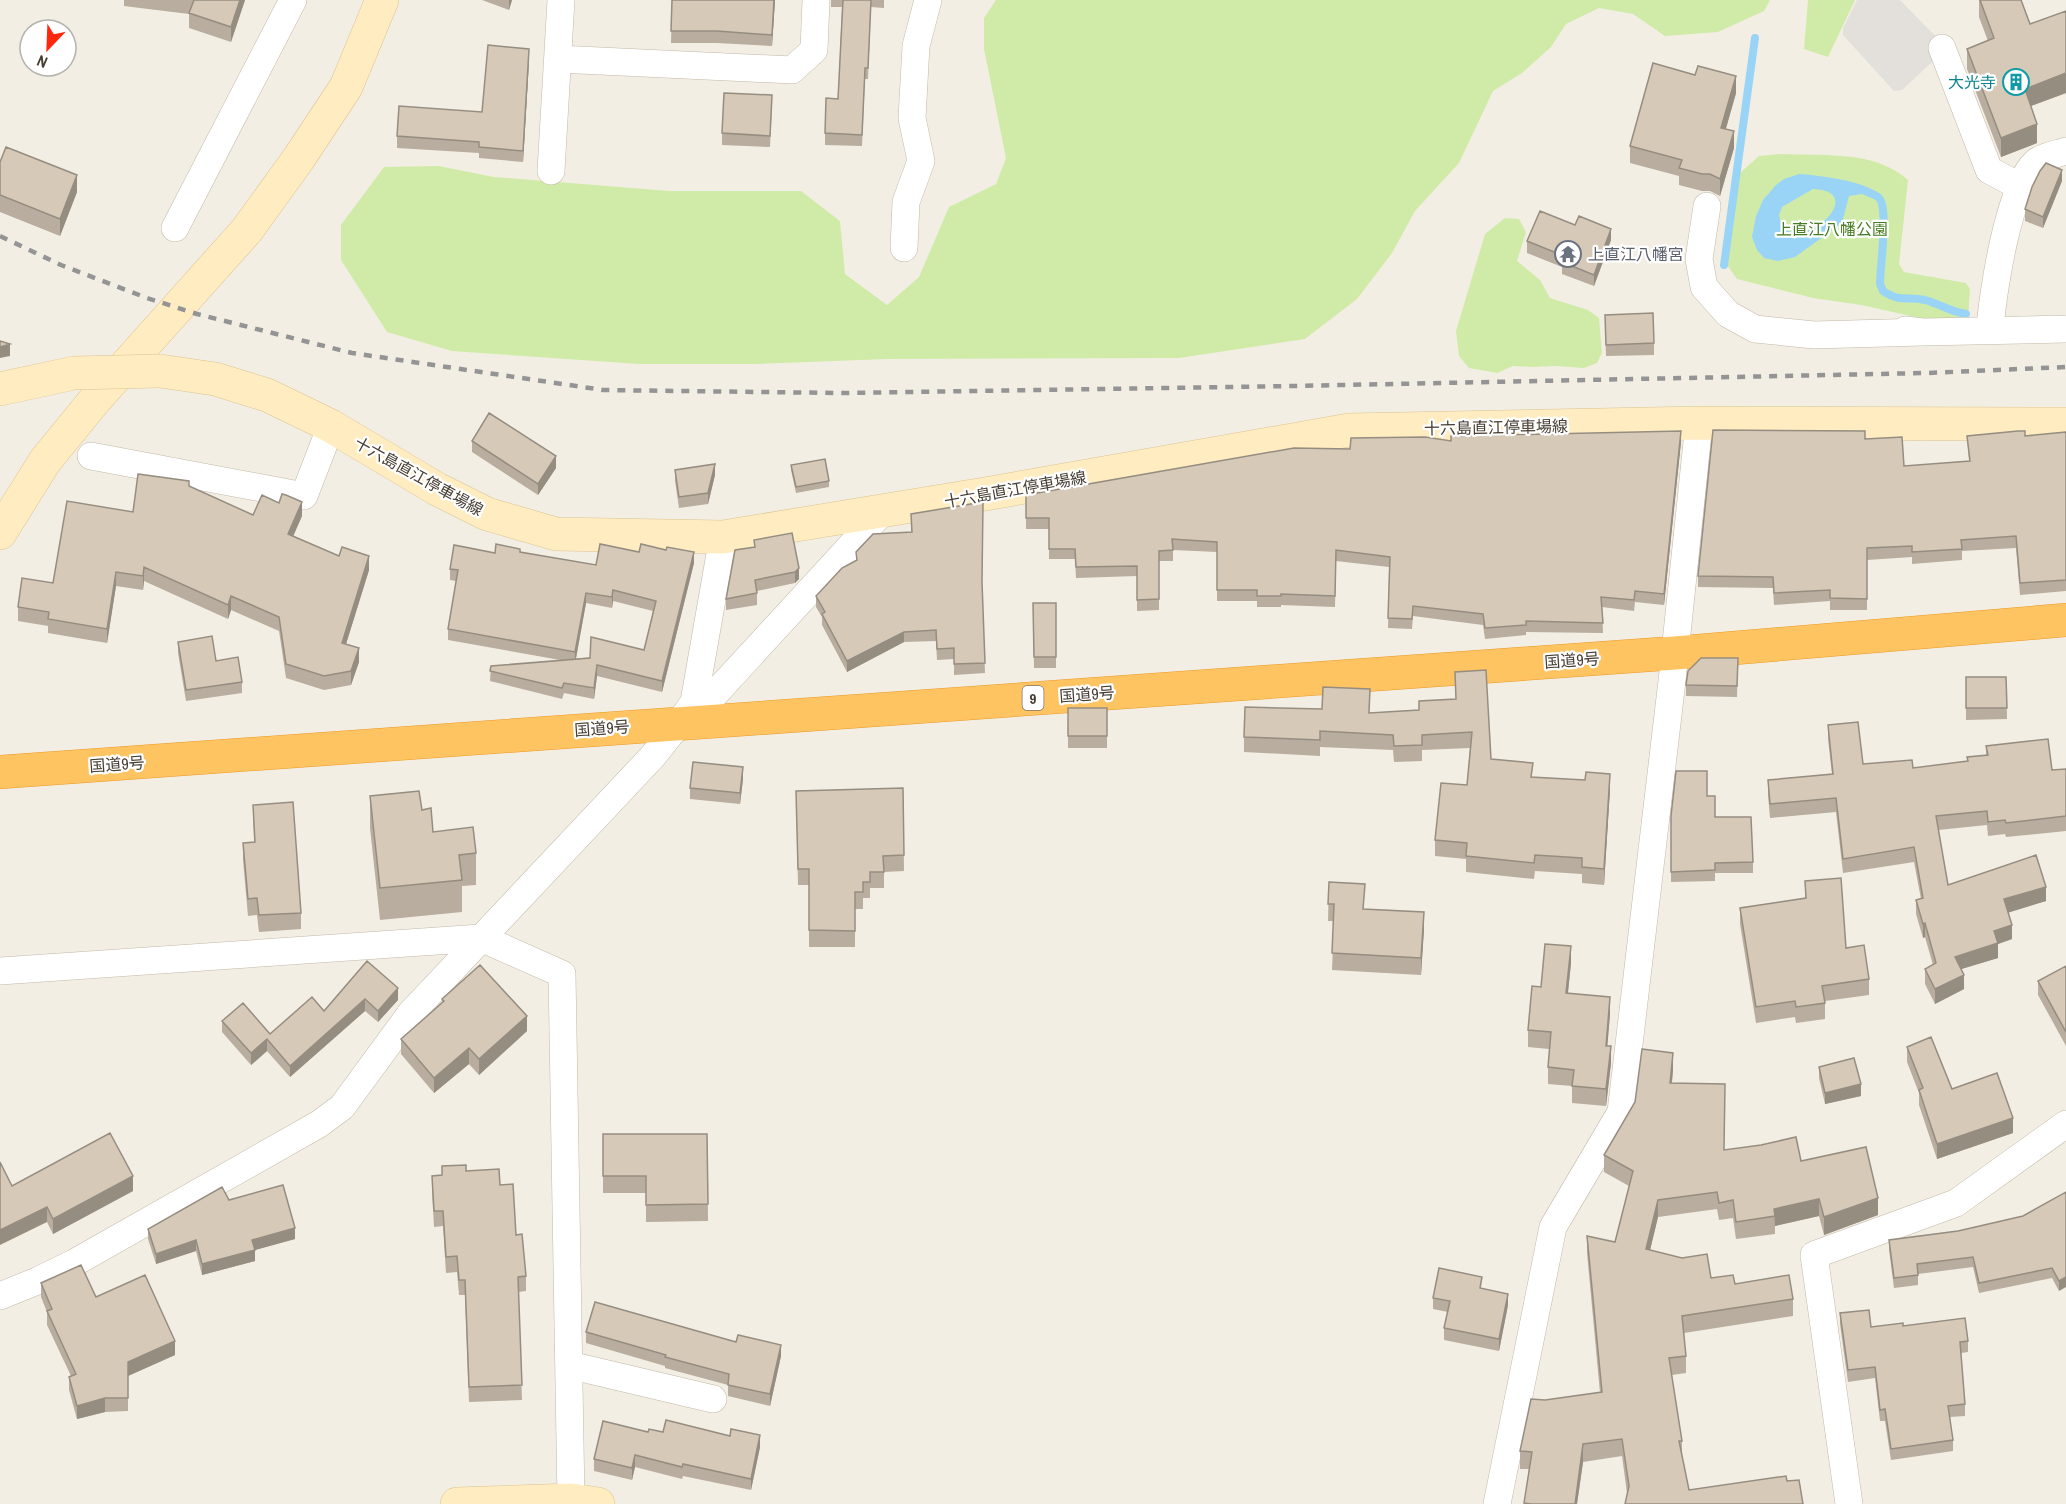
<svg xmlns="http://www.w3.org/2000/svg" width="2066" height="1504" font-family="'Archivo Narrow','Noto Sans JP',sans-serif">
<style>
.green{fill:#d0eba8}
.parking{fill:#e3e0dc}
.water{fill:#99d4f6;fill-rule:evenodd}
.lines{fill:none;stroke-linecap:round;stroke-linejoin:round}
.stream{stroke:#99d4f6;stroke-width:8}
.street-casing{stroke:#c2b8a8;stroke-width:28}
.secondary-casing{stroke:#dbc391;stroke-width:34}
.highway-casing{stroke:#ea9a26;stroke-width:34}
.street{stroke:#fff;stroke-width:27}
.secondary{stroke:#ffedc1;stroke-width:33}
.highway{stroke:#ffc462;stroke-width:33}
.rail{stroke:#949494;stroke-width:4.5;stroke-dasharray:8 8;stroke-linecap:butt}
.secondary-bridge-casing{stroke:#dbc391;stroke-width:34;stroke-linecap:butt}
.secondary-bridge{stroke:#ffedc1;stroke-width:33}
.wall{fill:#b8ad9e;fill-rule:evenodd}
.shaded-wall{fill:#968d81}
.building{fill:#d6c9b8;stroke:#968d81;stroke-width:1.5}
.labels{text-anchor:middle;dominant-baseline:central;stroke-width:4.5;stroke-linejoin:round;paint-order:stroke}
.shield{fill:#fff;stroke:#7e7770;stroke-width:1.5}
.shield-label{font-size:15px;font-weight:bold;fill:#463d33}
.culture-label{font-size:16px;fill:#0d838f;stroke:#fff;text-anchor:end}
.park-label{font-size:16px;fill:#487c22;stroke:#fff}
.worship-label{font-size:16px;fill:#5b616d;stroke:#fff;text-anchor:start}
.street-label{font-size:16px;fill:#463d33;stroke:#fff}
</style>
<rect width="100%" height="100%" fill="#f3eee3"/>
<!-- green -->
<path class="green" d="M996 0H1770L1764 11 1718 32 1665 36 1633 14 1599 8 1566 24 1551 47 1522 73 1493 91 1459 163 1415 211 1392 253 1357 299 1305 339 1179 358 887 359 756 364H639L452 351 387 332 341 260V225L384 167 439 166 494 177 669 191H801L840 221 845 274 887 305 919 277 949 207 996 184 1006 158 984 49V18Z
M1808 0H1855L1828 57 1804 49Z
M1781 154C1823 156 1875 150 1908 180L1899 264 1904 272 1966 283 1970 289 1968 320 1938 322 1861 305 1813 298 1737 279 1727 265 1740 173 1759 156Z
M1505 218 1519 219 1526 232 1517 261 1540 280 1550 298 1588 310 1599 318 1602 353 1597 363 1584 368 1555 366 1532 367 1513 366 1497 373 1469 368 1459 356 1456 331 1485 234Z"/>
<!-- parking -->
<path class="parking" d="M1857 0H1900L1947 48 1902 90 1894 91 1843 35V28Z"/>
<!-- water -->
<path class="water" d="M1799 174C1815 175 1867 181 1875 193L1874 199 1862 194 1849 196 1842 223 1795 257 1778 261 1764 258 1757 250 1752 237 1756 216 1763 200 1776 185 1784 179ZM1813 189C1861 191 1821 234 1796 233 1792 233 1786 229 1782 228L1779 215 1782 207Z"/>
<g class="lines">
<!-- stream -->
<path class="stream" d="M1866 191C1870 193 1876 195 1879 198 1889 208 1880 267 1880 284L1883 291C1901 303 1907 296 1925 300 1940 304 1951 312 1966 314
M1724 265 1755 38"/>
<defs>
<path id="street" d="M1942 48 1989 170 2019 186
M558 59 792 70 814 50 816 0
M551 171 561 0
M1707 206 1699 259 1704 287 1728 314 1755 329 1814 335 1923 332
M175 228 293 0
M904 248 906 202 921 161 912 118 916 46 928 0
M1905 330 1923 332 2066 329
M1990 331C1992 295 2009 185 2036 162 2043 156 2057 154 2066 151
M91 456 304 496 331 426
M694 702 712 697 883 511
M0 971 481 938 562 974 571 1500
M0 1296 37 1281 74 1263 319 1124 342 1107 411 1013 653 756 680 722 694 702 723 537
M569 1365 713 1399
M1497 1504 1553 1227 1621 1112 1672 681 1699 423
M1849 1504 1814 1255 1956 1203 2066 1124"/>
<path id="secondary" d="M160 371 215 379 267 395 331 426 437 489 487 514 556 534 723 537 985 494 1349 430 1699 423 2066 424
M0 389 74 373
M0 533 45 461 94 401 247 230 299 158 346 87 382 0
M457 1504 571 1500 598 1504"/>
<path id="highway" d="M0 772 1675 653 2066 620"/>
</defs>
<!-- street casing -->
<use href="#street" class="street-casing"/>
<!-- secondary casing -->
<use href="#secondary" class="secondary-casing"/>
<!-- highway casing -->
<use href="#highway" class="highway-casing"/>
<!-- street -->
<use href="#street" class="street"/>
<!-- secondary -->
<use href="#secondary" class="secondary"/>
<!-- highway -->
<use href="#highway" class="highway"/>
<!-- rail -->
<path class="rail" d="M0 236 61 265 147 298 197 314 352 353 603 390 843 393 1294 386 1927 373 2066 367"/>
<defs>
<path id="secondary-bridge" d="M74 373 160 371"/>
</defs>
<!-- secondary-bridge casing -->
<use href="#secondary-bridge" class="secondary-bridge-casing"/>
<!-- secondary-bridge -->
<use href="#secondary-bridge" class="secondary-bridge"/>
</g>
<!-- wall -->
<path class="wall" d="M124 0H245L231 42 189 28V14L124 6Z
M482 0H512L509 10Z
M672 0H775L772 46 717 43H671Z
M831 0H884V8L871 7 868 79H865L862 146 825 145V133L838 99 842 7H831Z
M1979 0H2021L2030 24 2066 11V93L2031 106 2037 143 2001 157 1967 69V49L1988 41 1979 17Z
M529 61 523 162 479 158V153L397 148V136L482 112Z
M1736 93 1726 129 1734 148 1720 196 1710 191H1702L1679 185V176L1630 163V146Z
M772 106 770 147 722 145V133Z
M0 162 77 192 60 236 0 212Z
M2062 181 2043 228 2025 221V209Z
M1575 225 1611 240 1594 286 1562 274V267L1527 253V241Z
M1605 326 1654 343V355L1606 356Z
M2066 432V591L2020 595 2016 548 1962 551V560L1912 564V557L1867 560V610H1830V601L1774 605 1773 588 1698 587V576L1865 439 1904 466 1969 461 1967 436H2025Z
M472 441 556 468 538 495 472 452Z
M1451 441 1681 442 1664 605 1635 602 1634 611 1602 607 1603 633 1526 632V635L1485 639 1483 625 1413 616 1412 629 1388 628 1389 567 1336 561 1335 607 1281 605V607H1257V601H1217V552L1173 550V561H1159V610L1137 611V576L1076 578 1075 559H1049V529H1026V495L1350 449Z
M791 465 829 481V487L796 493 791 470Z
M675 470 715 475 708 504 679 508 675 481Z
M189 487 253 515 302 516 293 536 369 570 346 644 359 662 351 685 324 690 286 678 279 631 231 610 228 619 144 581 143 590 116 586 107 643 48 633V626L18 621V607L53 583 133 512Z
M911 514 982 586 985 673 954 675V659L937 660 936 641 904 642 847 672 822 625V617L816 607V596L856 560V552L911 532Z
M754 540 799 568V579L795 583 757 591V605L726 610V599L754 547Z
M520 552 596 565 694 563 662 692 597 676 594 699 564 693 562 699 490 681 491 666 560 660 448 640V629L456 581 450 580V569L495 553ZM613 601 653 611 644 650 576 659 586 603 612 608Z
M1033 603H1056V668H1034Z
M178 642 216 661 242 682V693L186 701 178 653Z
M1738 658 1737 697 1686 696V685Z
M1455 672 1491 759 1533 777 1610 789 1604 885 1582 883V874L1535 871 1534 879 1466 872V859L1435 856V840L1467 785 1470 748 1422 750V761L1394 762 1393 750 1320 747V756L1244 752V737L1370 713 1419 710 1456 699Z
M1966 677H2006L2007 719 1966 720Z
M1068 708H1107V748H1068Z
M1828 725 1863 764 1913 768 1967 761 1986 755V746L2052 770 2066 769V831L2006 837 2005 834 1988 836 1987 825 1938 830 1948 885 2046 901 2008 912 2012 939 1998 944V958L1961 969 1964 989 1935 1004 1925 984V969L1933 965 1925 937 1923 938 1916 914V900L1921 899 1914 862 1843 873 1836 812 1770 818 1768 795V780L1832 774 1828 739Z
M743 779 740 804 690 799V788Z
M903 788 904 871 884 872V888H870V898H863V909H855V947H809V885H798L796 791Z
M370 796 422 810 433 832 476 853V885L462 886V912L380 920 370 828Z
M1707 796 1715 817 1753 862V873H1715V881L1671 882V816Z
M253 805 301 913V929L259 932 257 915 248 916 243 860V843L254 842Z
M1805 881 1846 948 1869 979V995L1825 1001V1019L1796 1023 1795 1017 1756 1023 1740 924V908L1805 898Z
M1329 882 1364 909 1424 929 1421 975 1332 970 1334 921H1328Z
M367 961 398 1000 378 1022 365 1011 290 1077 267 1051 251 1065 222 1032V1021L270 1034 324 1011Z
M1571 963 1568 993 1610 1014 1607 1046 1611 1063 1606 1106 1572 1103V1086L1548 1084V1067L1549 1049 1528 1047V1030L1541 987Z
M2066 966V1046L2038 995V981Z
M442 999 527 1031 479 1075 469 1064 434 1093 401 1054V1039L442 1003Z
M1907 1047 1952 1089 2013 1133 1937 1159 1919 1105V1093L1907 1062Z
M1819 1067 1861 1096 1825 1104 1819 1078Z
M1673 1070 1672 1083 1724 1150 1801 1161 1878 1215 1824 1235 1819 1216 1775 1226V1234L1736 1239 1733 1218 1719 1220 1717 1209 1658 1217 1650 1250 1711 1278 1793 1299V1316L1684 1333 1686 1356V1373L1672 1375 1682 1441V1456L1689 1490 1787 1481 1803 1504 1627 1493 1622 1456 1583 1462 1577 1504H1524L1529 1469H1520V1451L1600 1393 1587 1253V1236L1615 1242 1629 1186 1604 1172V1155Z
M603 1134H707L708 1221 646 1222V1193H603Z
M466 1171 500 1185 516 1235 526 1276V1291L518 1292 522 1400 469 1402 465 1295H459L457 1272 446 1273 443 1226 434 1227 432 1191V1176L442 1175Z
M12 1186 133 1191 53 1234 47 1222Z
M2066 1192 2059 1291 2052 1278 1979 1293 1973 1267 1918 1274V1285L1894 1288 1889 1250V1240L1958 1231 2023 1216Z
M229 1200 295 1239 255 1250V1261L202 1275 196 1251 156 1264 148 1239V1229Z
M41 1283 96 1297 175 1355 128 1376V1411L105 1412 77 1419 69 1390V1377L71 1376 47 1325V1312L41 1297Z
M1482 1289 1508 1305 1499 1351 1444 1340V1328L1448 1312 1433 1309V1298Z
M1840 1313 1871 1327 1903 1326 1968 1341V1352L1961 1353 1965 1404V1416L1950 1417 1953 1440V1451L1891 1460 1885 1421H1880L1875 1378 1848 1382 1840 1324Z
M586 1332 781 1356 770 1406 728 1396V1385L665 1368V1366L586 1343Z
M648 1432H663L760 1447 751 1490 683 1476 682 1479 635 1467 632 1480 594 1471V1459Z"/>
<!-- shaded-wall -->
<path class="shaded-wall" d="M240 0H245L231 42V27Z
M509 0H512L509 10Z
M774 0H775L772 46V35Z
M529 49V61L523 162V151Z
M2066 73V93L2025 108V89Z
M1736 76V93L1721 145V128Z
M2037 124V143L2001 157V138Z
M1734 131V148L1720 196V179Z
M2062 170V181L2043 228V217Z
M77 175V192L60 236V219Z
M1611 229V240L1594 286V275Z
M10 344V356L0 358V347Z
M1681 431V442L1664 605V594Z
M556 456V468L538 495V484Z
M715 464V475L708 504V493Z
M302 502V516L288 548V534Z
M694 552V563L662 692V681Z
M369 556V570L342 657V643Z
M144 567V581L143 590V576Z
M799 568V579L795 583V572Z
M116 572V586L107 643V629Z
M613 590V601L612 608V597Z
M586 593V603L575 663V652Z
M231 596V610L228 619V605Z
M904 632V642L847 672V661Z
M359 648V662L351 685V671Z
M597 665V676L594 699V688Z
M743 767V779L740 804V793Z
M1610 774V789L1604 885V869Z
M2046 887V901L2004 914V899Z
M1424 912V929L1421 975V958Z
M1925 923V937L1923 938V924Z
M2012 925V939L1998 944V958L1955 971V957L1994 931Z
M1571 946V963L1566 1010V993Z
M1964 975V989L1935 1004V989Z
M398 988V1000L378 1022V1011Z
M1610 997V1014L1606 1063V1046Z
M365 999V1011L290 1077V1066Z
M527 1016V1031L479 1075V1059Z
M267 1039V1051L251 1065V1053Z
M1611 1046V1063L1606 1106V1089Z
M469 1048V1064L434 1093V1078Z
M1673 1053V1070L1670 1100V1083Z
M1861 1084V1096L1825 1104V1093Z
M2013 1118V1133L1937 1159V1144Z
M133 1176V1191L53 1234V1219Z
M1878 1198V1215L1824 1235V1217Z
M1819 1199V1216L1775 1226 1774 1209Z
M1658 1200V1217L1646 1267V1249Z
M47 1207V1222L0 1245V1230Z
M295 1228V1239L255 1250V1261L202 1275V1264L252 1240Z
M196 1240V1251L156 1264V1254Z
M2066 1277V1287L2059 1291V1281Z
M1508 1294V1305L1499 1351V1339Z
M175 1341V1355L128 1376V1362Z
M781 1345V1356L770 1406V1394Z
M105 1398V1412L77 1419V1406Z
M760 1435V1447L751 1490V1479Z
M1583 1444V1462L1577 1504H1575Z
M635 1455V1467L632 1480V1468Z"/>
<!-- building -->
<path class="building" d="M194 0H240L231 27 189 13Z
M672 0H774L772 35 717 31H671Z
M843 0H871L868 68H865L862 135 825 133 826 98 838 99Z
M1980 0H2021L2030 24 2066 11V73L2025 89 2037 124 2001 138 1967 49 1994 38Z
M488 45 529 49 523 151 479 147V142L397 136 399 106 482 112Z
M1653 63 1695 75 1698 66 1736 76 1721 128 1734 131 1720 179 1710 174H1702L1679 168 1682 160 1630 146Z
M724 93 772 95 770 136 722 133Z
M6 147 77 175 60 219 0 195V162Z
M2046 163 2062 170 2043 217 2025 209 2032 187 2040 171Z
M1540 211 1575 225 1579 216 1611 229 1594 275 1562 262 1564 256 1527 241Z
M1653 313 1654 343 1606 345 1605 315Z
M0 341 10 344 0 347Z
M489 413 556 456 538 484 472 441Z
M1713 430 1865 431V439L1902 437 1904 466 1970 461 1967 436 2018 431H2025V436L2066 432V580L2020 583 2016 536 1961 540 1962 549 1912 552V546L1867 548V599L1830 598V590L1774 593 1773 577 1698 576Z
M1681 431 1664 594 1635 591 1634 600 1601 597 1603 623 1526 621V625L1485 628 1483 614 1413 606 1412 619 1388 618 1390 557 1336 550 1335 596 1281 594V596H1257V590H1217V542L1172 539 1173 550 1159 551V599L1137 600V566L1076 567 1075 549H1049V518H1026V495L1294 448 1350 449 1351 438 1425 437 1451 441V436Z
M825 459 829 481 796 487 791 465Z
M715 464 708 493 679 497 675 470Z
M138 474 189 481V486L253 515 262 495 279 503 282 494 286 495 302 502 288 534 339 556 342 547 369 556 342 643 359 648 351 671 324 676 286 664 279 617 231 596 228 605 144 567 143 576 116 572 107 629 48 619 49 612 18 607 22 578 53 583 67 501 133 512Z
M983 502 982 582 985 663 954 664V648L937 649 936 630 904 632 847 661 822 614 825 612 816 596 842 568 857 560 856 552 873 534 912 532 911 514Z
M792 533 799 568 795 572 755 580 757 593 726 599 735 550 755 547 754 540Z
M496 544 520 549V552L596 565 600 544 639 552 641 544 666 550 667 547 694 552 662 681 597 665 594 688 564 683 562 688 490 671 491 666 590 658 591 637 644 650 656 601 613 590 612 597 586 593 575 652 448 629 458 570 450 569 454 545 495 553Z
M1033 603H1056V657H1034Z
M212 636 216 661 238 657 242 682 186 690 178 642Z
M1701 658H1738L1737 686 1686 685 1688 671Z
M1486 670 1491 759 1533 763 1531 777 1585 780 1586 772 1610 774 1604 869 1582 867V858L1535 855 1534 863 1466 856 1467 843 1435 840 1441 783 1467 785 1472 732 1422 735V745L1394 746 1393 735 1320 731V740L1244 737 1245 707 1322 709 1323 687 1370 689 1369 713 1419 710V701L1456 699 1455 672Z
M1966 677H2006L2007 708H1966Z
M1068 708H1107V736H1068Z
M1858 722 1863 764 1912 760 1913 768 1968 761 1967 757 1988 755 1986 746 2048 739 2052 770 2066 769V816L2006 823 2005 820 1988 822 1987 811 1936 816 1948 885 2036 855 2046 887 2004 899 2012 925 1994 931 1998 943 1955 957 1964 975 1935 989 1925 969 1936 963 1925 923 1923 924 1916 900 1923 898 1914 847 1843 859 1836 798 1770 804 1768 780 1833 774 1828 725Z
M693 762 743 767 740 793 690 788Z
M1676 771H1707V796H1715V817H1751L1753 862 1715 863V870L1671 872V816Z
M903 788 904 855 883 856 884 872H870V882H863V892H855V931L809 930V869H798L796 791Z
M419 791 422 810 431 808 433 832 473 827 476 853 459 855 462 880 380 888 370 796Z
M293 802 301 913 259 915 257 898 248 899 243 843 255 842 253 805Z
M1841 878 1846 948 1864 945 1869 979 1822 986 1825 1003 1796 1007 1795 1001 1756 1007 1740 908 1806 898 1805 881Z
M1329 882 1365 884 1363 909 1424 912 1421 958 1332 953 1334 904H1328Z
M1545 944 1571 946 1566 993 1610 997 1606 1046H1611L1606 1089 1572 1086 1574 1070 1548 1067 1551 1032 1528 1030 1532 986 1541 987Z
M367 961 398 988 378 1011 365 999 290 1066 267 1039 251 1053 222 1021 243 1003 270 1034 312 997 324 1011Z
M480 965 527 1016 479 1059 469 1048 434 1078 401 1039 444 1001 442 999Z
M2066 966V1032L2038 981Z
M1931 1037 1952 1089 1997 1073 2013 1118 1937 1144 1919 1090 1923 1088 1907 1047Z
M1642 1049 1673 1053 1670 1083 1725 1084 1724 1150 1761 1145 1796 1137 1801 1161 1866 1147 1878 1198 1824 1217 1819 1199 1774 1209 1775 1216 1736 1222 1733 1200 1719 1203 1717 1192 1658 1200 1646 1249 1682 1258 1707 1254 1711 1278 1733 1275 1735 1284 1789 1275 1793 1299 1682 1316 1686 1356 1669 1358 1682 1441H1679L1689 1490 1786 1476 1787 1481 1799 1480 1803 1504H1625L1629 1486 1622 1439 1583 1444 1575 1504H1531L1524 1503 1532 1452 1520 1451 1531 1399 1545 1400 1602 1392 1587 1236 1615 1242 1633 1171 1604 1155 1635 1102Z
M1854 1058 1861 1084 1825 1093 1819 1067Z
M110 1133 133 1176 53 1219 47 1207 0 1230V1162L12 1186Z
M603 1134H707L708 1204 646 1205V1176H603Z
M466 1165V1171L499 1169 500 1185 513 1184 516 1235 522 1234 526 1276 518 1277 522 1385 469 1387 465 1280H459L457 1256 446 1257 443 1211H434L432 1176 442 1175V1166Z
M283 1185 295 1228 252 1240 255 1250 202 1264 196 1240 156 1254 148 1229 222 1187 229 1200Z
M2066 1192V1277L2059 1281 2052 1268 1979 1283 1973 1257 1917 1264 1918 1275 1894 1278 1889 1240 1958 1231 2023 1216Z
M81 1265 96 1297 145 1275 175 1341 128 1362V1398H105L77 1406 69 1377 76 1374 47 1311 52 1309 41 1283Z
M1439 1268 1482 1277 1480 1288 1508 1294 1499 1339 1444 1328 1450 1301 1433 1298Z
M595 1302 736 1342 738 1335 781 1345 770 1394 728 1385 729 1374 665 1357 666 1355 586 1332Z
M1869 1310 1871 1327 1903 1323V1326L1965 1318 1968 1341 1960 1342 1965 1404 1948 1406 1953 1440 1891 1449 1885 1409 1880 1410 1875 1367 1848 1370 1840 1313Z
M666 1420 730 1436 731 1429 760 1435 751 1479 683 1464 682 1467 635 1455 632 1468 594 1459 603 1421 648 1432 649 1429 663 1432Z"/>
<!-- icons -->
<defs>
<symbol id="building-ring" viewBox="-11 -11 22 22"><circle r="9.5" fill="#fff" stroke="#0f9aa8" stroke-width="1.5"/><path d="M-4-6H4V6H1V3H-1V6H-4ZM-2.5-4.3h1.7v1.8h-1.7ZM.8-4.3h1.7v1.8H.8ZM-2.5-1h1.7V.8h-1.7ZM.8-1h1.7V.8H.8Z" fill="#0f9aa8"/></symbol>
<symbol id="temple-ring" viewBox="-11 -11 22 22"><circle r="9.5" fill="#fff" stroke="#6b7280" stroke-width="1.5"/><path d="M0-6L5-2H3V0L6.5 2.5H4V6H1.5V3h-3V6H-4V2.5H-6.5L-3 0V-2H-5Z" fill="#6b7280"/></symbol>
</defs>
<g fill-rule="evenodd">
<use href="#building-ring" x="2001" y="67" width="30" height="30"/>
<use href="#temple-ring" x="1553" y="239" width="30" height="30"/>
</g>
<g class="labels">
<!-- shield labels -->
<rect class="shield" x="1022.5" y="686" width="21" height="24" rx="4.5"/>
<g class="shield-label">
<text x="1033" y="698">9</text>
</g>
<!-- culture labels -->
<g class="culture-label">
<text x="1996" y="82">大光寺</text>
</g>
<!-- park labels -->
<g class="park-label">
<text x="1832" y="229">上直江八幡公園</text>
</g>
<!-- worship labels -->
<g class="worship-label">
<text x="1588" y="254">上直江八幡宮</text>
</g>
<!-- street labels -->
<g class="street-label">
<text transform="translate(1496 427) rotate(-1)">十六島直江停車場線</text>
<text transform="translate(419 476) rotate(29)">十六島直江停車場線</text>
<text transform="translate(1015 489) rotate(-10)">十六島直江停車場線</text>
<text transform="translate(1572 660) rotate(-4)">国道9号</text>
<text transform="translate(1087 694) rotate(-4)">国道9号</text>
<text transform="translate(602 728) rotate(-4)">国道9号</text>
<text transform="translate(117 764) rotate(-4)">国道9号</text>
</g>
</g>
<!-- north arrow -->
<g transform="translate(48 48) rotate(203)"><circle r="28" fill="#ffffff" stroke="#b5b1ad" stroke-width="1.5"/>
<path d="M0-4.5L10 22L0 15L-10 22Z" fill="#ff280e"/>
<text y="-9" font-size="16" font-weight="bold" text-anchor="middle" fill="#463d33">N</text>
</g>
</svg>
